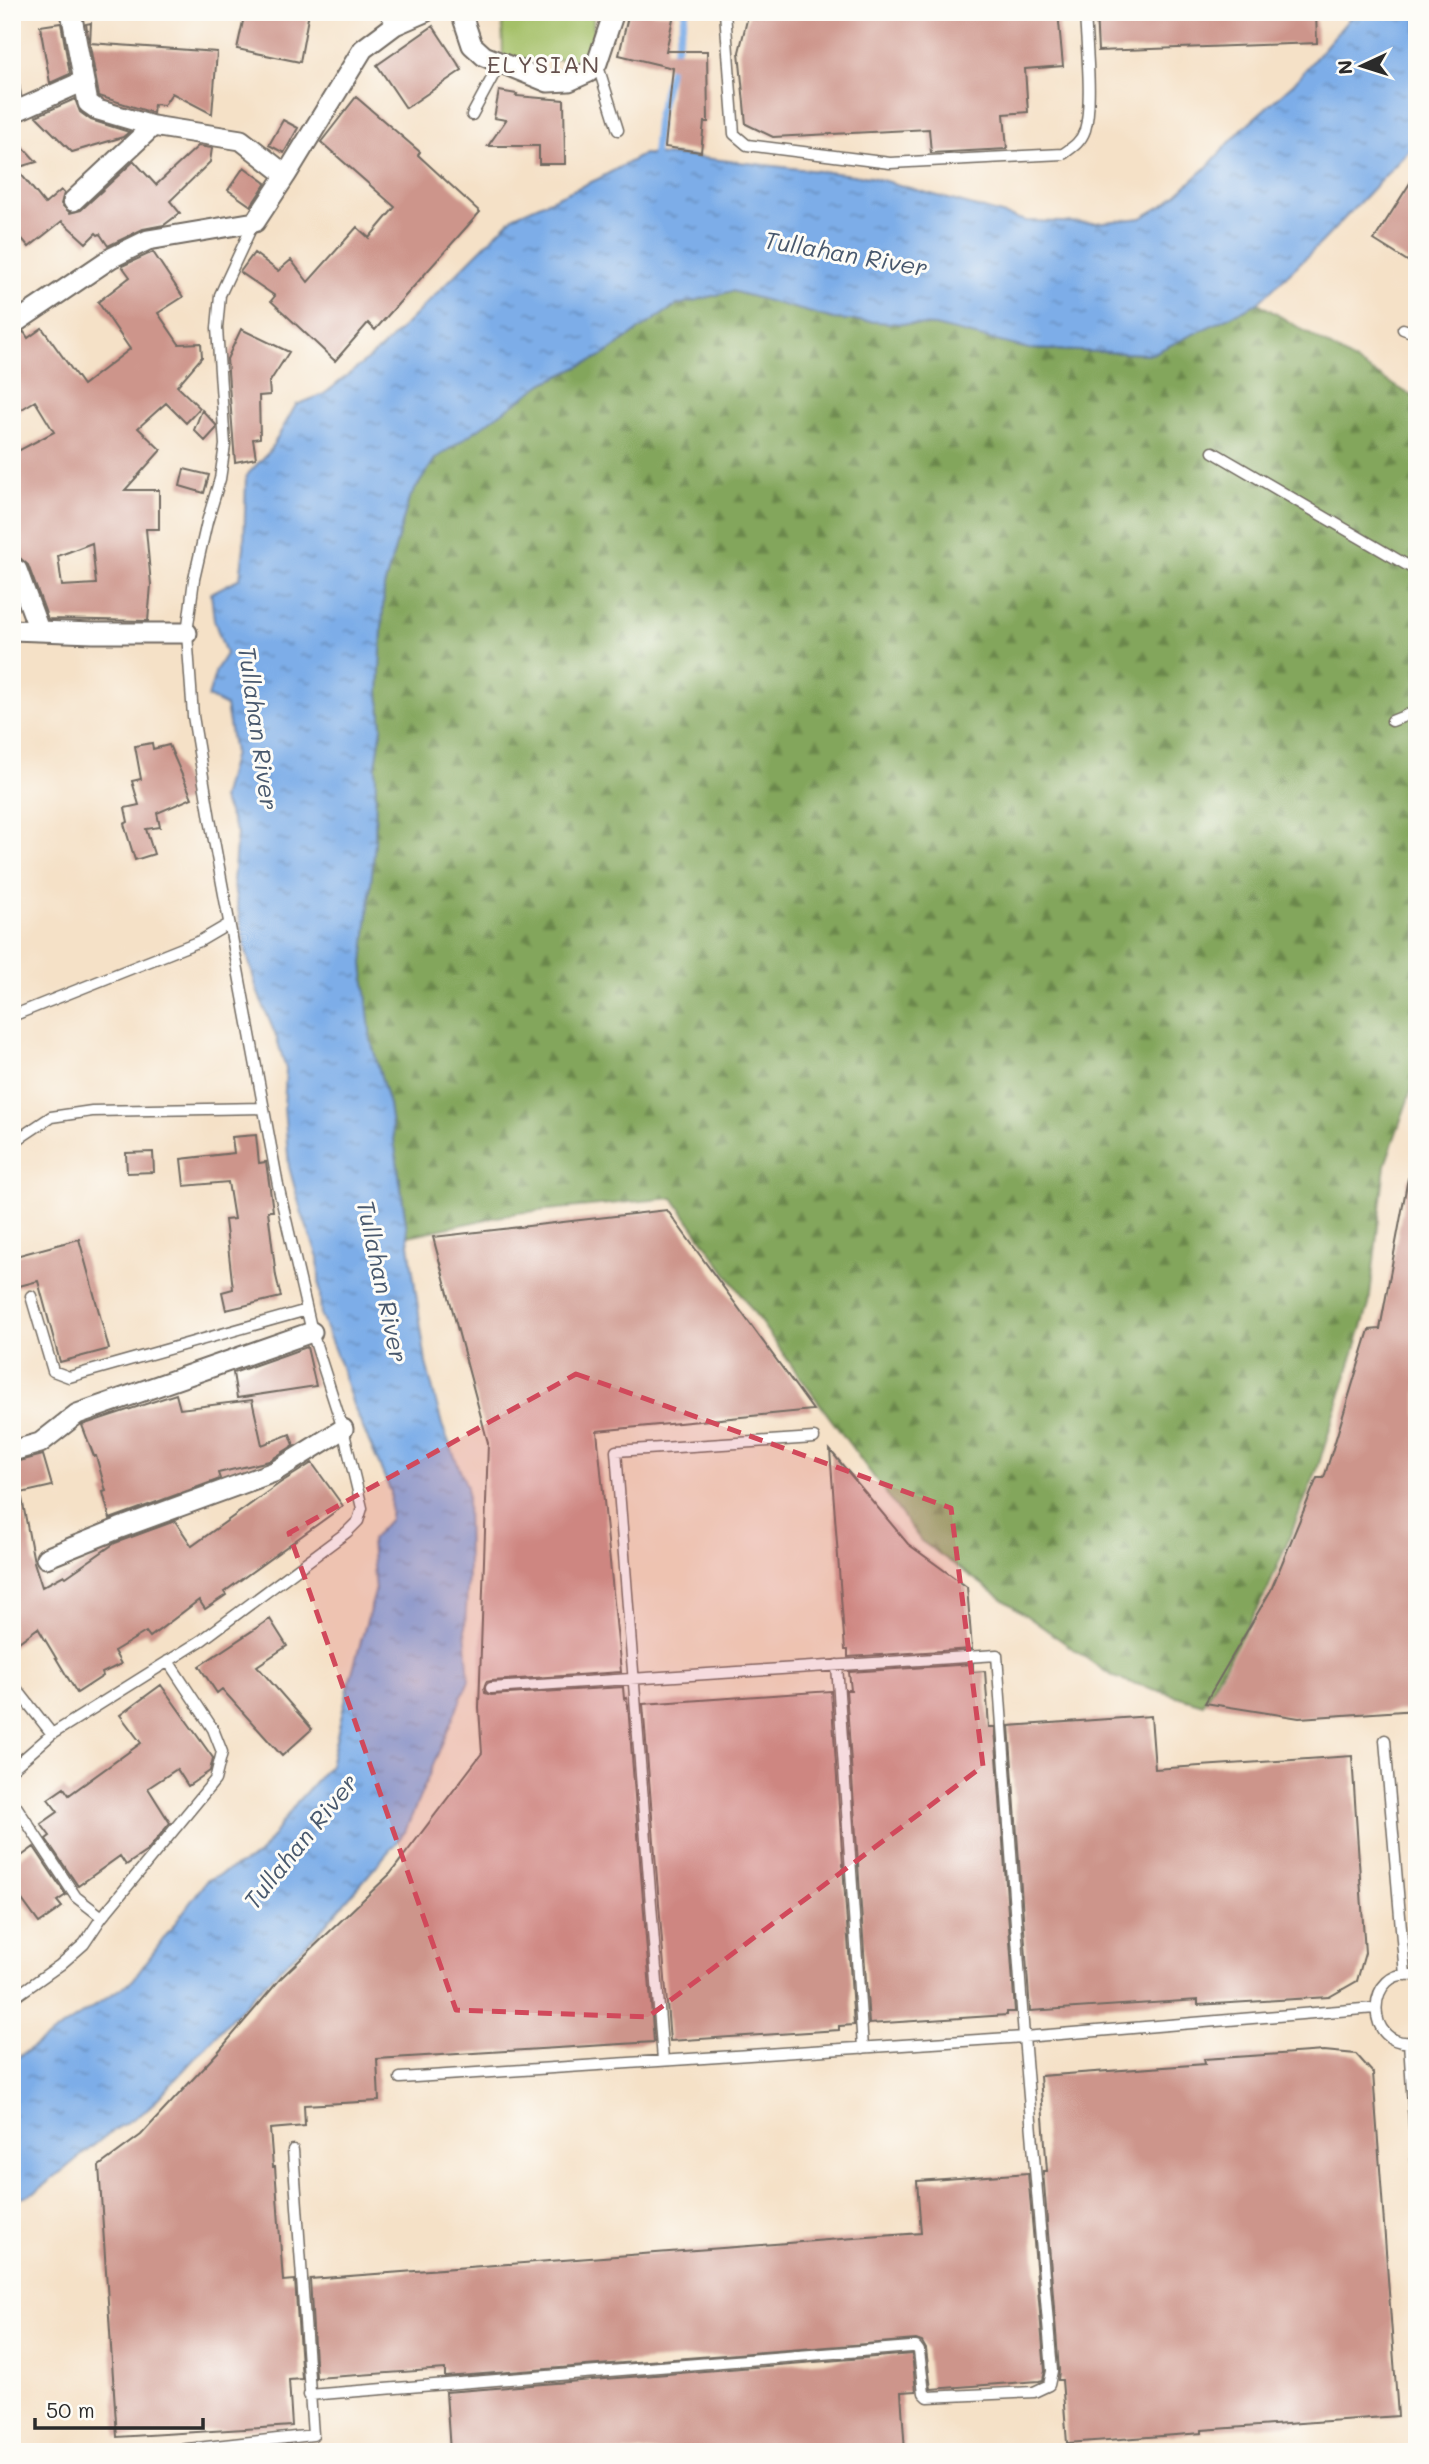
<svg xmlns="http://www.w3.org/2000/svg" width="1429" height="2464" font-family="Mali,sans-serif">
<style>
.forest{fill:url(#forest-firs);stroke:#576844;stroke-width:2}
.pitch{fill:#a4c067;stroke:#687649;stroke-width:2}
.water{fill:url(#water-ripples);stroke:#546c8a;stroke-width:2}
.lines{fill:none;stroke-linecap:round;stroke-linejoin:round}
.stream{stroke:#7dade8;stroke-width:7}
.building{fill:#cd958b;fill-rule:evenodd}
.service-casing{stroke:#726b62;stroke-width:13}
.minor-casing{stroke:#726b62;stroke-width:23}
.service{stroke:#fff;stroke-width:10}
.minor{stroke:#fff;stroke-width:19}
.marked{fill:#d1495b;fill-opacity:0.2;stroke:#d1495b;stroke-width:5;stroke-dasharray:14 9;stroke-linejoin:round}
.labels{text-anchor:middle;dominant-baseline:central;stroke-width:6;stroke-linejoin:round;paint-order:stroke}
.neighbourhood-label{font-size:24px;letter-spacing:2px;fill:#64504d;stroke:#fdfcf7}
.water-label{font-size:24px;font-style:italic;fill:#48586d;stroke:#fdfcf7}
</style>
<defs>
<pattern id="forest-firs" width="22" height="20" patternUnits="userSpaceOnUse" patternTransform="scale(1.75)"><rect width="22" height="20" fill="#83a65c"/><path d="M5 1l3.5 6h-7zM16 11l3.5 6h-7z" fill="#6b874c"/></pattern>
<pattern id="water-ripples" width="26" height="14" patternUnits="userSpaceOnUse" patternTransform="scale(1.75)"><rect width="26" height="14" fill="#7dade8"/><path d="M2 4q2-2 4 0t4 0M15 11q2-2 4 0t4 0" fill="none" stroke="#678dbc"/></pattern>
</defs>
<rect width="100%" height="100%" fill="#fdfcf7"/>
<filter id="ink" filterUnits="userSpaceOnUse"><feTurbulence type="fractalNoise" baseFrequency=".0143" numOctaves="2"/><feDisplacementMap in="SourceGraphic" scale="14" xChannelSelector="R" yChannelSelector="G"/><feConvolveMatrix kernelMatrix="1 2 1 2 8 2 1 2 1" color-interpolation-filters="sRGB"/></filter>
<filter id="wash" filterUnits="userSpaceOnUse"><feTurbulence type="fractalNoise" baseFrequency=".00686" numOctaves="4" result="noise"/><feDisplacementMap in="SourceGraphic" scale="28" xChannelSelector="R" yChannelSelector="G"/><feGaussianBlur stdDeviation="1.57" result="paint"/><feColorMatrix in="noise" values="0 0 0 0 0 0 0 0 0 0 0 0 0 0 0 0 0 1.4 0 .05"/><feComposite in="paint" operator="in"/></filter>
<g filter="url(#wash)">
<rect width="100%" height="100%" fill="#f5e1c7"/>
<!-- forest -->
<path class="forest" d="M732 291 834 319 935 326 1029 349 1151 354 1258 303 1417 399V1074L1385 1165 1369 1305 1317 1470 1268 1589 1203 1704 1113 1677 921 1541 794 1369 673 1198 516 1213 408 1236 389 1105 371 1041 363 964 375 842 376 765 382 728 379 692 384 587 409 499 435 459 523 397 544 383 606 354 640 329 677 305Z"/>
<!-- pitch -->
<path class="pitch" d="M502 12H593L594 59 503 60Z"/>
<!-- water -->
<path class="water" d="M1355 12H1417V142L1322 242 1258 303 1152 354 1029 349 935 326 834 319 732 291 677 305 640 329 606 354 544 383 435 459 409 499 384 587 379 692 382 728 376 765 375 842 363 964 371 1041 389 1105 426 1363 442 1425 467 1487 468 1574 465 1629 469 1680 405 1832 359 1886 318 1933 257 1991 147 2110 108 2134 37 2191 12 2202V2061L133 1980 206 1881 259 1855 297 1802 330 1765 351 1676 375 1592 371 1540 390 1519 391 1492 353 1405 340 1364 321 1316 318 1257 302 1214 289 1167 284 1108 286 1069 276 1036 258 993 245 948 233 881 237 833 222 799 234 753 226 706 208 697 216 670 226 654 214 620 211 593 240 578 244 547 246 476 269 452 296 405 324 394 382 348 514 216 598 179 644 154 685 156 871 177 1026 221 1095 223 1141 218 1167 203 1206 168 1242 129 1294 83Z"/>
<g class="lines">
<!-- stream -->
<path class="stream" d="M654 162 658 115 686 12"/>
</g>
<g id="blocks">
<!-- building -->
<path class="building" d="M245 12H309L300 62 237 49Z
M629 12 674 14 666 51H707L708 122H704L701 152 665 147 673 68 619 55Z
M749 12H1058L1063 66 1025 69 1028 112 1004 114 1007 149 931 153 929 129 773 137 746 124 739 52Z
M1096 12H1316L1317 43 1098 51Z
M61 23 70 74 50 83 40 26Z
M91 23 90 43 217 52 212 114 172 93 164 105 154 104 153 113 99 96 86 24Z
M433 26 462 70 406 108 377 65Z
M499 91 517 94 516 96 564 100 565 164H539V146H488L506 120 494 118Z
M356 97 420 152 418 155 480 212 375 330 368 323 335 361 271 301 275 296 240 272 254 253 278 271 291 260 308 282 357 227 369 238 395 207 321 142Z
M75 99 80 112 91 120 129 132 123 137 72 152 36 116Z
M283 120 298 128 284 153 269 145Z
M12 135 37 162 16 168 45 204 61 190 64 193 61 204 70 213 81 210 134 161 156 185 198 146 212 148 210 162 170 201 180 213 164 225 143 229 108 246 100 234 98 235 96 233 86 243 62 221 29 247 12 227Z
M244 167 266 183 251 206 228 190Z
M1417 172V267L1374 240Z
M153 252 183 297 158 313 179 344 201 343 202 357 177 386 200 408 186 423 166 403 138 428 161 450 125 490H159V529H146L151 585 148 621 48 619 28 565 20 558 12 559V454L54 432 35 401 12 415V337L24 332 28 338 42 328 83 385 130 349 98 302 130 277 122 266ZM92 543 96 584 62 586 58 556Z
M241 329 289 352 269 383 270 395 259 396 260 438 253 439 256 458 235 462 227 359Z
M202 410 216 425V429L205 441 194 430Z
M184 469 209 475 204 493 180 486Z
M152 743 153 749 169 745 192 798 157 813 160 827 146 829 154 854 135 860 124 824 128 822 125 808 139 805 132 781 141 779 135 746Z
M256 1135 259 1163 266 1162 270 1189 273 1211H268L276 1276 281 1297 226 1310 222 1292 233 1289 225 1220 234 1219 228 1182 184 1186 181 1159 234 1153 232 1137Z
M153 1152 154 1172 127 1173 126 1153Z
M1408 1178 1417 1179V1710L1299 1718 1205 1703 1271 1590 1317 1478H1324L1369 1330 1380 1329Z
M667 1210 813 1410 597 1431 621 1672 491 1681 486 1682 484 1688 485 1693 491 1695 623 1687 624 1699 626 1698 628 1705 654 2042 377 2059 379 2101 304 2105 305 2126 270 2129 273 2167H275L283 2281 295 2280 302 2379 289 2380 292 2426 117 2437 99 2166 141 2135 218 2052 281 1978 390 1874 482 1753 479 1708 488 1443 433 1237Z
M79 1239 109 1349 60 1362 38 1281 12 1288V1257Z
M307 1347 316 1386 237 1398 233 1373Z
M176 1394 180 1409 252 1400 262 1445 290 1434 294 1445 269 1461 218 1473 220 1479 110 1519 103 1492 106 1491 96 1456H94L82 1425Z
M830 1450 908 1544 967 1587 972 1649 848 1657V1650H845Z
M43 1455 52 1486 21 1493 34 1562 42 1587 64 1575 66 1577 115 1543 175 1521 192 1546 280 1483 312 1463 343 1506 224 1592 226 1595 205 1609 199 1600 150 1637 146 1632 114 1651 121 1664 102 1673 103 1676 77 1693 38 1628 12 1647V1463Z
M270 1619 287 1646 257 1666 312 1729 282 1756 222 1689 217 1693 199 1666Z
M973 1664V1672L985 1671 989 1727H995L1015 2012H1007V2015L869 2024 846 1690H851L849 1672Z
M161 1685 213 1758 210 1771 188 1786 177 1769 148 1788 170 1823 147 1851 126 1865 120 1856 78 1886 46 1839 50 1836 41 1824 58 1812 48 1799 64 1788 69 1795 141 1743 120 1715Z
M831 1691 854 2025 839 2026V2030L670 2041 643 1704Z
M1151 1716 1155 1769 1352 1756 1365 1953 1357 1981 1329 1997 1198 2005V2000L1030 2011 1009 1726Z
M34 1847 66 1895 57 1901 62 1907 39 1923 12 1886V1863Z
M1324 2051 1356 2054 1373 2073 1398 2416 1202 2430V2433L1067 2443 1062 2380H1058L1059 2370 1043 2171H1047L1040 2076 1205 2064 1204 2059Z
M1028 2173 1045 2371 1043 2380 1039 2381 931 2389 926 2349 922 2342 916 2340 445 2377V2369L316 2378 310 2279 921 2233 917 2181Z
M912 2354 916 2391 901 2392 905 2452H450L446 2392Z"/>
</g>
</g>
<g filter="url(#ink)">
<use href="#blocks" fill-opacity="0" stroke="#726b62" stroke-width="2"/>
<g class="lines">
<defs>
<path id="service" d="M383 12 395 25
M725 12 734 134 747 145 890 163 1063 154C1073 147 1081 142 1085 130 1093 103 1086 42 1085 12
M597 63 618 130
M12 76 16 98
M472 115 500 63
M1403 329 1417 334
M1213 452 1417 571
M1392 721 1417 711
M12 1016 200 941 229 924
M12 1143 51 1117 92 1111 264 1108
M31 1296 53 1371 69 1377 307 1310
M837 1665 863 2048
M12 1683 52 1734
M1385 1740 1405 1975
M12 1769 52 1734 202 1640 347 1532 358 1521 362 1508 343 1429 312 1332 278 1185 210 819 193 716 189 661 187 633 194 579 207 522 220 479 225 445 217 328 220 295 254 222
M12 1800 76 1897 102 1917 215 1780 222 1752 213 1729 168 1661
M1417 1976C1364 1962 1362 2054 1417 2041
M12 1999 60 1965 84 1944 102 1917
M1409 2042 1417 2171
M663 2060 616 1451 814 1438
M400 2078 1024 2037 1375 2008
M309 2395 911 2347H916L919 2351 924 2393 928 2397 1034 2392 1049 2385 1052 2371 1024 2037 997 1655 491 1688
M161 2452 313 2435 293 2150"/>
<path id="minor" d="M71 12 88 103 98 110 153 126 241 140 286 175
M461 12 472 45 484 56 548 82 569 81 589 72 597 63 614 12
M12 113 84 81
M73 201 153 126
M12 325 111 258 148 240 255 222 286 175 363 49 395 25 425 12
M17 570 39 630
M12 630 93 633H187
M12 1451 40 1443 77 1414 312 1332
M46 1558 120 1528 274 1472 343 1429"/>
</defs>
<!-- service casing -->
<use href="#service" class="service-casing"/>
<!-- minor casing -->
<use href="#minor" class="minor-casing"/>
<!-- service -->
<use href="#service" class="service"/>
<!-- minor -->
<use href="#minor" class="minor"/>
</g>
</g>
<!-- marked area -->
<path class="marked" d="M576 1374 951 1508 983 1766 648 2017 456 2010 289 1533Z"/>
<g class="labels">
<!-- neighbourhood labels -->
<g class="neighbourhood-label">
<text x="544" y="63">ELYSIAN</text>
</g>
<!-- water labels -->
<g class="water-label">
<text transform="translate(846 253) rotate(10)">Tullahan River</text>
<text transform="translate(259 728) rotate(82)">Tullahan River</text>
<text transform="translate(383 1281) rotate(78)">Tullahan River</text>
<text transform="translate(300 1841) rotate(-51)">Tullahan River</text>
</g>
</g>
<!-- margin -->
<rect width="1429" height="2464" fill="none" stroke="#fdfcf7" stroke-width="42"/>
<!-- north arrow -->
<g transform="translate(1362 66) rotate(266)" stroke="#fdfcf7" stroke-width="5" paint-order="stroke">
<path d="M0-5L12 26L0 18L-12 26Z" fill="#2b2b2b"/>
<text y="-10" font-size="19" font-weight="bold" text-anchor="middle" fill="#2b2b2b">N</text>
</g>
<!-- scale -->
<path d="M35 2418v10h168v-10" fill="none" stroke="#2b2b2b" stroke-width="3.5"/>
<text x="46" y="2418" font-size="21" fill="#2b2b2b" stroke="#fdfcf7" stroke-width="5" paint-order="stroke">50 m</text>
</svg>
